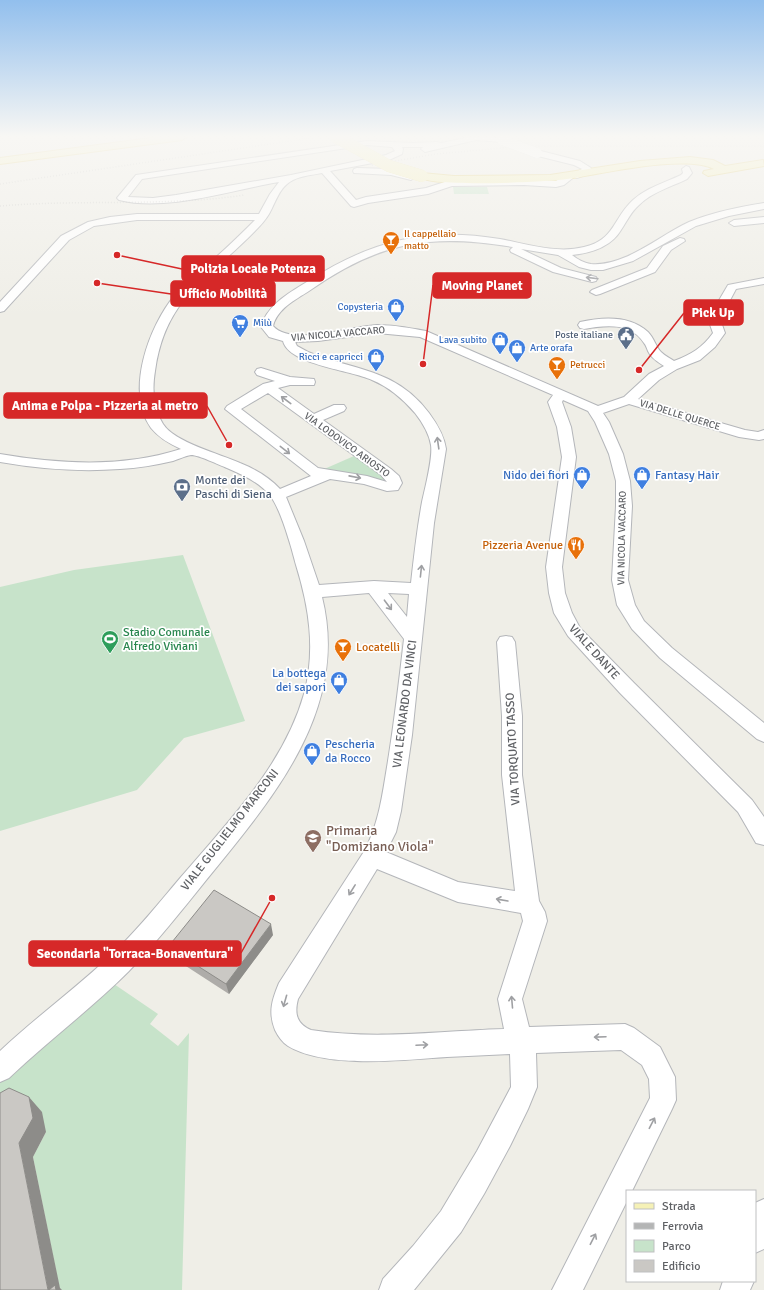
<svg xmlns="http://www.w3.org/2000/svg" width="764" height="1290" font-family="Signika,sans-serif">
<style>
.green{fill:#c7e3ca}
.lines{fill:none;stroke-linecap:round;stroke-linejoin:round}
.minor-casing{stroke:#b4b6ba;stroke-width:2}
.major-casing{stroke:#e0cc6f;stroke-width:2}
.minor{fill:#fff;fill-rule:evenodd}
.major{fill:#f5f1b6;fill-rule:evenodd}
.rail{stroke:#b4b5b5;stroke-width:1.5;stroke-dasharray:0.5 2.5;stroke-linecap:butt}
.minor-bridge-casing{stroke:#b4b6ba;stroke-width:10;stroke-linecap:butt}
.major-bridge-casing{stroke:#e0cc6f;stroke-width:12;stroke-linecap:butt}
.minor-bridge{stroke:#fff;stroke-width:10}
.major-bridge{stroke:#f5f1b6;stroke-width:12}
.wall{fill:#aeaca9}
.shaded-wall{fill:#8d8c89}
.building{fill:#cac8c4;stroke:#8d8c89}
.oneway{stroke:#9fa0a3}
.labels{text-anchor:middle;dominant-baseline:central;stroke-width:3.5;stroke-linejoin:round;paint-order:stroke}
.far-food-label{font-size:10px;fill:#c56008;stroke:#fff;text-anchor:start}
.far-shop-label{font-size:10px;fill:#366cbe;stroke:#fff;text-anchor:end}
.far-street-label{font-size:10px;fill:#5f6165;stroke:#fff}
.far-service-label{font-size:10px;fill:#4e5e75;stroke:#fff;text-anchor:end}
.shop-label{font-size:12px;fill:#366cbe;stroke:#fff;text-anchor:end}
.service-label{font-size:12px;fill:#4e5e75;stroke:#fff;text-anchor:start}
.food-label{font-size:12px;fill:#c56008;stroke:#fff;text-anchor:end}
.leisure-label{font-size:12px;fill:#27864d;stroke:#fff;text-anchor:start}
.street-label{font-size:12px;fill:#5f6165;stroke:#fff}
.near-education-label{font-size:14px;fill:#785e54;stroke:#fff;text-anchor:start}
.leader{fill:none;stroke:#d62828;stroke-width:1.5}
.callout-dot{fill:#d62828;stroke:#fff;stroke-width:1.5}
.callout{fill:#d62828;stroke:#d62828;stroke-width:1.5}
.callout-label{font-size:13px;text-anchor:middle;font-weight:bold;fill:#fff}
</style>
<rect width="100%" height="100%" fill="#efeee7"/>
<!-- green -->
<path class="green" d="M453 187H487L489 194H454Z
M354 456 379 472 388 480 387 483 322 470Z
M183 555 245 721 184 738 137 790 0 831V587L74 570Z
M111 982 158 1014 150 1024 178 1046 189 1033 182 1290H60L33 1157 46 1132 0 1115V1078Z"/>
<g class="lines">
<defs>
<path id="minor" d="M470 137 502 138 506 140 502 142 476 140 425 152 421 149 423 147H402L403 149 402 154 389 160 330 171 356 200 366 197 426 188 451 180 524 179 556 181 567 174H573L582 169 574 165 534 155 533 153 534 151 537 150 580 161 591 168 588 174 577 178 574 177 564 185 556 187 524 185 452 186 428 194 368 203 354 207 351 206 322 173C312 175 301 176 293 180 279 187 276 202 269 214 265 221 259 227 254 232 207 280 165 298 155 371 152 389 153 408 163 424 174 442 220 454 240 463 255 469 269 477 280 489L311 476 225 409 227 406 263 384 275 381 257 375 255 372 257 369 261 368 290 377 314 379 315 382 314 385H290L278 388 314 414 334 405H344L346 408 344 411 323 420 391 469 399 476 402 483 398 490 387 491 364 484 330 479 286 497 304 541 319 585 374 581 411 583C414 556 417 529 422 502 425 488 433 458 431 445 429 433 422 422 415 413 403 399 389 387 372 380 351 370 289 365 283 341L269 337 261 327C267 304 291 292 310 280 373 240 427 227 500 239 527 244 557 254 584 247 615 240 613 218 633 200 646 188 664 183 681 175L683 173 682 169 686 166 689 167 692 173 687 179C671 187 652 192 639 205 631 212 627 221 621 230 611 247 591 253 572 255 577 259 584 263 591 264 625 267 660 235 689 222 713 212 739 207 764 203V209L729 216 696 226 633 261 603 270H591L579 267 558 255 521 249 561 268 596 277 597 279 596 281 592 282 553 272 511 252 510 250 513 247C429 233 379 242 309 291 295 300 277 309 273 326 292 347 351 326 377 325 394 325 410 328 426 331L598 406 624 397 649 374 664 366C658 362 651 358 648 351 647 349 646 345 644 343 631 322 605 325 584 329L580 328 578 325 580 322C602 317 630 315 648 332 654 338 656 347 661 352 665 356 670 358 674 361 692 354 702 348 713 333L708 319 728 285 764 278V284L736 289 720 319 725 333 715 347 700 360 677 369 659 380 638 399 745 430 758 432 764 430V439L759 440 739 437 629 404 603 413 609 422 623 454 630 481 632 506 628 580 635 605 644 621 672 648 764 723V742L757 739 660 658 632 629 617 605 612 580 616 506V481L609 454 595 422 588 411 563 400 562 402 571 427 576 457 562 567 565 593 572 613 580 628 634 683 752 800 764 817V845L756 843 738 812 620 693 568 636 554 613 549 593 546 567 562 457 557 427 548 402 553 395 420 337 377 333 318 341 295 342 297 346 308 352C355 371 395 368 429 413 437 424 444 435 446 449L434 523 412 735 401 811 396 832 386 852 458 882 515 891 502 775V716L497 642 500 637 506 636 512 637 515 642 522 716V775L539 901 545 912 547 921 522 999 529 1027 625 1024 634 1028 660 1047 675 1077 676 1100 672 1109 632 1191H627V1201L583 1290H552L650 1098 649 1079 642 1065 621 1050 536 1053 537 1087 528 1109 510 1146 484 1194 461 1232 414 1290H379L383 1279 413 1246 441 1211 477 1151 511 1087 510 1054C489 1055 468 1056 447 1057 403 1060 326 1069 288 1046 282 1042 278 1036 275 1030 268 1012 272 1000 279 983L365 850C379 822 382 797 387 767 394 725 399 682 404 639L369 593 322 597C350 709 273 798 207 879 182 910 157 942 129 971 91 1009 48 1041 9 1078L0 1082V1051C35 1018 75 989 110 956 136 932 158 904 181 877 228 822 284 765 304 694 316 650 309 607 296 565 292 549 281 510 271 497 261 483 243 475 227 468 219 465 199 455 191 455 185 456 179 459 173 461 156 465 138 468 120 469 80 472 40 469 0 462V454C59 464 122 468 181 449 170 444 159 438 151 428 125 391 149 326 175 295 186 281 201 270 215 258 229 246 242 233 255 220H137L94 226 69 240 4 311 0 312V302L61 236 88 222 110 217 137 214H259L270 194 279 182C231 190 166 212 119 200L117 198 136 175 367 141 413 143 437 142 441 143ZM367 145 392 147 395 151 386 155 291 175 176 195 153 198 128 197 142 179ZM268 393 381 475 387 482 367 476 318 468 241 409ZM388 593 409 594 407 617ZM377 869 458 902 521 913 523 921 498 999 504 1029C440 1031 375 1040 311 1030 297 1024 294 1014 298 999Z
M357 168 391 169 414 175 415 177 411 180 391 175 354 173 353 171 354 169Z
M764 217V223L734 226 729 223 734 220Z
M680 238 684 239 685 241 671 250 655 272 600 294 596 295 590 292 592 290 647 268 663 246Z
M764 1199V1249L755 1253V1203Z
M723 1281H754L750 1290H720Z"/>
<path id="major" d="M158 137H187L182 140 0 164V158Z
M690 157 713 160 725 166 763 160 764 166 708 176 703 173 704 171 714 169C685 154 602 174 567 179 548 182 426 188 417 176L422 173 454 176 550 175 640 161Z"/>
</defs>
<!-- minor casing -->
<use href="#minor" class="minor-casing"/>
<!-- major casing -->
<use href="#major" class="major-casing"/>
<!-- minor -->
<use href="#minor" class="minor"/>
<!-- major -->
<use href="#major" class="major"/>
<!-- rail -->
<path class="rail" d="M372 165 436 154 523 146H764
M0 184 317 137
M0 206C82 199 164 207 245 195"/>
<defs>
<path id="minor-bridge" d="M502 140 537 153"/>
<path id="major-bridge" d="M336 137 389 166 422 176"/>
</defs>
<!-- minor-bridge casing -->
<use href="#minor-bridge" class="minor-bridge-casing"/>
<!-- major-bridge casing -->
<use href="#major-bridge" class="major-bridge-casing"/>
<!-- minor-bridge -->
<use href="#minor-bridge" class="minor-bridge"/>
<!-- major-bridge -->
<use href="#major-bridge" class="major-bridge"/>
</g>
<!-- wall -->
<path class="wall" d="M273 935 229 994 172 957 168 947Z"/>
<!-- shaded-wall -->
<path class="shaded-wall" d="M271 924 273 935 229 994 226 984Z
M29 1097 42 1112 46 1132 33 1157 60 1288 62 1290H48L19 1143Z"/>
<!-- building -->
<path class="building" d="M214 890 271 924 226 984 168 947Z
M9 1088 29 1097 33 1118 19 1143 48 1290H0V1093Z
M55 1285 56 1290H49Z"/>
<!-- one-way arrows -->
<defs><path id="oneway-shaft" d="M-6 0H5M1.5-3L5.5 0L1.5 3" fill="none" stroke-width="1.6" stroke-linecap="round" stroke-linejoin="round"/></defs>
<g class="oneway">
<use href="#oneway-shaft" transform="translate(592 278) rotate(-173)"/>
<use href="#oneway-shaft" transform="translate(286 400) rotate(-143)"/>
<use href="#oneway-shaft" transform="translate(438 443) rotate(-98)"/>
<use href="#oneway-shaft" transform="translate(285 450) rotate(38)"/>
<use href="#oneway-shaft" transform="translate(355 477) rotate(11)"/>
<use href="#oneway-shaft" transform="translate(421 571) rotate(-84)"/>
<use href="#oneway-shaft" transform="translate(388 605) rotate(53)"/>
<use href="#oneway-shaft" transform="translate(352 890) rotate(122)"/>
<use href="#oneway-shaft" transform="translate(502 900) rotate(-170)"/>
<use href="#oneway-shaft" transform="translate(285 1001) rotate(106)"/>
<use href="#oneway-shaft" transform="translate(512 1002) rotate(-95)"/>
<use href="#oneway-shaft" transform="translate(600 1037) rotate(178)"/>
<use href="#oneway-shaft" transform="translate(422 1045) rotate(-3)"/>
<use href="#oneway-shaft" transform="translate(652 1123) rotate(-63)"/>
<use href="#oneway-shaft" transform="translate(593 1239) rotate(-63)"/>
</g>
<!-- sky -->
<linearGradient id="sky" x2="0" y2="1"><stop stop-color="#92bfed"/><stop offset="0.43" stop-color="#f8f7f4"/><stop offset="1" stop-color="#f8f7f4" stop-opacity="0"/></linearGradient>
<rect width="764" height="317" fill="url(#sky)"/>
<!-- icons -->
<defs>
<symbol id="bar-pin" viewBox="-11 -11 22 30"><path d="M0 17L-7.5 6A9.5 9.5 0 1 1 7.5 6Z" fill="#e8710a" stroke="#fff"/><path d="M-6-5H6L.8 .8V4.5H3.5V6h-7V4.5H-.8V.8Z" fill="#fff"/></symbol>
<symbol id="shop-pin" viewBox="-11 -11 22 30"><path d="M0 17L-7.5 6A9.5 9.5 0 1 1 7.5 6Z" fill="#3f7fe0" stroke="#fff"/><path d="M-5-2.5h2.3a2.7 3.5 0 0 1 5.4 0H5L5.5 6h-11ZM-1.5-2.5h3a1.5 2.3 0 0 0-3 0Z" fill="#fff"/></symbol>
<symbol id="supermarket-pin" viewBox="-11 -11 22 30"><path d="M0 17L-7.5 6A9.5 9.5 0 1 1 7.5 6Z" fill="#3f7fe0" stroke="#fff"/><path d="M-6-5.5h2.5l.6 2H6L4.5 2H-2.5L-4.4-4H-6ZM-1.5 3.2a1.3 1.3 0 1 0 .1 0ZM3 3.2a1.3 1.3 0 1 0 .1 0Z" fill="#fff"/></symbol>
<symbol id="civic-pin" viewBox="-11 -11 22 30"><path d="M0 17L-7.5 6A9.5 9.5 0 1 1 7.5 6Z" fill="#5c6f8a" stroke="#fff"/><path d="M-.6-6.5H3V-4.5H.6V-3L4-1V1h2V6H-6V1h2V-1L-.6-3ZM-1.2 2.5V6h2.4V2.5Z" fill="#fff"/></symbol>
<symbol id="bank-pin" viewBox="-11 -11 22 30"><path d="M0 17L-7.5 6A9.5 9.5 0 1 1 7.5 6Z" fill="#5c6f8a" stroke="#fff"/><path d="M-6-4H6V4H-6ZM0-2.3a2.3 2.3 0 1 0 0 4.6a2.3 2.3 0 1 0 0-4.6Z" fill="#fff"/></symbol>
<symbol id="restaurant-pin" viewBox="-11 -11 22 30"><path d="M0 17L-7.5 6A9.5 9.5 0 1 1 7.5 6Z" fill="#e8710a" stroke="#fff"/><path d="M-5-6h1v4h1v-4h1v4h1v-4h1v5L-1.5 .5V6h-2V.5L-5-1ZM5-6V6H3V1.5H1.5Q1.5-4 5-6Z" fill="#fff"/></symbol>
<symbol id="stadium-pin" viewBox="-11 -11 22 30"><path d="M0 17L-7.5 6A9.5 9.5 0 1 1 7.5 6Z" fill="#2e9e5b" stroke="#fff"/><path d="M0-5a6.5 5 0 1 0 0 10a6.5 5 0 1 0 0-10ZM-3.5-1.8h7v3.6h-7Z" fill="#fff"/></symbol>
<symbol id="school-pin" viewBox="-11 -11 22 30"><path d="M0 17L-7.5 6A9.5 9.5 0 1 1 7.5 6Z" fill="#8d6e63" stroke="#fff"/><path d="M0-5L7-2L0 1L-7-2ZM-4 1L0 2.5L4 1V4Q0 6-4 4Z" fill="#fff"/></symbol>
</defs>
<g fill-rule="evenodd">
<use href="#bar-pin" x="381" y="230" width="20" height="27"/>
<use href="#shop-pin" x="386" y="297" width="20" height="27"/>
<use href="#supermarket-pin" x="230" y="313" width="20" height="27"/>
<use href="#civic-pin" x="616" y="325" width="20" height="27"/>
<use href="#shop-pin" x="490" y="330" width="20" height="27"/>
<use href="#shop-pin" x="507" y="338" width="20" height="27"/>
<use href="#shop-pin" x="366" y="347" width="20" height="27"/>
<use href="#bar-pin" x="547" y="355" width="20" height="27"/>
<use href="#shop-pin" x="572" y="465" width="20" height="27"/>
<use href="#shop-pin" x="632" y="465" width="20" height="27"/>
<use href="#bank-pin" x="172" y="477" width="20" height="27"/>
<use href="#restaurant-pin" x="566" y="535" width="20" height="27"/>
<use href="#stadium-pin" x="100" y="629" width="20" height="27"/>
<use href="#bar-pin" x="333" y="637" width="20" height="27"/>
<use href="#shop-pin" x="329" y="670" width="20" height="27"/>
<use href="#shop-pin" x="302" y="741" width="20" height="27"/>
<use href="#school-pin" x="303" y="828" width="20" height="27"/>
</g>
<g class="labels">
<!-- far-food labels -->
<g class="far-food-label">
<text x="404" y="234">Il cappellaio<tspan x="404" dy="12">matto</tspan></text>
<text x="570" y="365">Petrucci</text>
</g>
<!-- far-shop labels -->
<g class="far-shop-label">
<text x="383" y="307">Copysteria</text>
<text x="253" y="323" text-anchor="start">Milù</text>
<text x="487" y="340">Lava subito</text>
<text x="530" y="348" text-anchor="start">Arte orafa</text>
<text x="363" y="357">Ricci e capricci</text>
</g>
<!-- far-street labels -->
<g class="far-street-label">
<text transform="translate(338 334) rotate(-5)">VIA NICOLA VACCARO</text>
<text transform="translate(680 415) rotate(17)">VIA DELLE QUERCE</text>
<text transform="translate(347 445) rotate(36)">VIA LODOVICO ARIOSTO</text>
<text transform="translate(622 538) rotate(-89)">VIA NICOLA VACCARO</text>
</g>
<!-- far-service labels -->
<g class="far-service-label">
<text x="613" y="335">Poste italiane</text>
</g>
<!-- shop labels -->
<g class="shop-label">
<text x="569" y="475">Nido dei fiori</text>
<text x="655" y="475" text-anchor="start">Fantasy Hair</text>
<text x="326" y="673">La bottega<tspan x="326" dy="14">dei sapori</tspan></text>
<text x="325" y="744" text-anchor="start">Pescheria<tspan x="325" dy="14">da Rocco</tspan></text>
</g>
<!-- service labels -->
<g class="service-label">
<text x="195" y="480">Monte dei<tspan x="195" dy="14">Paschi di Siena</tspan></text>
</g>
<!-- food labels -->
<g class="food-label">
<text x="563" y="545">Pizzeria Avenue</text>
<text x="356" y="647" text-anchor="start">Locatelli</text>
</g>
<!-- leisure labels -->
<g class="leisure-label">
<text x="123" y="632">Stadio Comunale<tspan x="123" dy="14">Alfredo Viviani</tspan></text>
</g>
<!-- street labels -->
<g class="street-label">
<text transform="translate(594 652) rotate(48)">VIALE DANTE</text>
<text transform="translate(405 704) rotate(-83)">VIA LEONARDO DA VINCI</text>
<text transform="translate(513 749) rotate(-93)">VIA TORQUATO TASSO</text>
<text transform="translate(230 830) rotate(-52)">VIALE GUGLIELMO MARCONI</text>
</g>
<!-- near-education labels -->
<g class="near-education-label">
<text x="326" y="830">Primaria<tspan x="326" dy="16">"Domiziano Viola"</tspan></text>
</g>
</g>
<!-- callouts -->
<path class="leader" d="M117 255L182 269M423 364L433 285M97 283L171 294M639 370L684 313M229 445L207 406M272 898L241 953"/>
<g class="callout-dot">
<circle cx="117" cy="255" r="4"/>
<circle cx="423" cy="364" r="4"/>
<circle cx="97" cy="283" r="4"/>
<circle cx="639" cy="370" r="4"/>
<circle cx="229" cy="445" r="4"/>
<circle cx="272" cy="898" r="4"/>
</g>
<g class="callout">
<rect x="182" y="256" width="142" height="25" rx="4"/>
<rect x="433" y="273" width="98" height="25" rx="4"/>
<rect x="171" y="281" width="104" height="25" rx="4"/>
<rect x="684" y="300" width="59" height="25" rx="4"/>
<rect x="4" y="393" width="203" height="25" rx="4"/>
<rect x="29" y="941" width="212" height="25" rx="4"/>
</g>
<g class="callout-label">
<text x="253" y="273">Polizia Locale Potenza</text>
<text x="482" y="290">Moving Planet</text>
<text x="223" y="298">Ufficio Mobilità</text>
<text x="713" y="317">Pick Up</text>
<text x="105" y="410">Anima e Polpa - Pizzeria al metro</text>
<text x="135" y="958">Secondaria "Torraca-Bonaventura"</text>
</g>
<!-- legend -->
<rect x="626" y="1190" width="130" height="92" fill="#ffffff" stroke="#bfc0c1"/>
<rect x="634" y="1203" width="20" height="6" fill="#f5f1b6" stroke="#bfc0c1"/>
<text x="662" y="1210" font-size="12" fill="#5f6165">Strada</text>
<rect x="634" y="1223" width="20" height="6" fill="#b4b5b5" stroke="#bfc0c1"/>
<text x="662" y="1230" font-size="12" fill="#5f6165">Ferrovia</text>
<rect x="634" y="1240" width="20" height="12" fill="#c7e3ca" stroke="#bfc0c1"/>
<text x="662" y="1250" font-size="12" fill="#5f6165">Parco</text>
<rect x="634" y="1260" width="20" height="12" fill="#cac8c4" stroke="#bfc0c1"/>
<text x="662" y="1270" font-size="12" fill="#5f6165">Edificio</text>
</svg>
